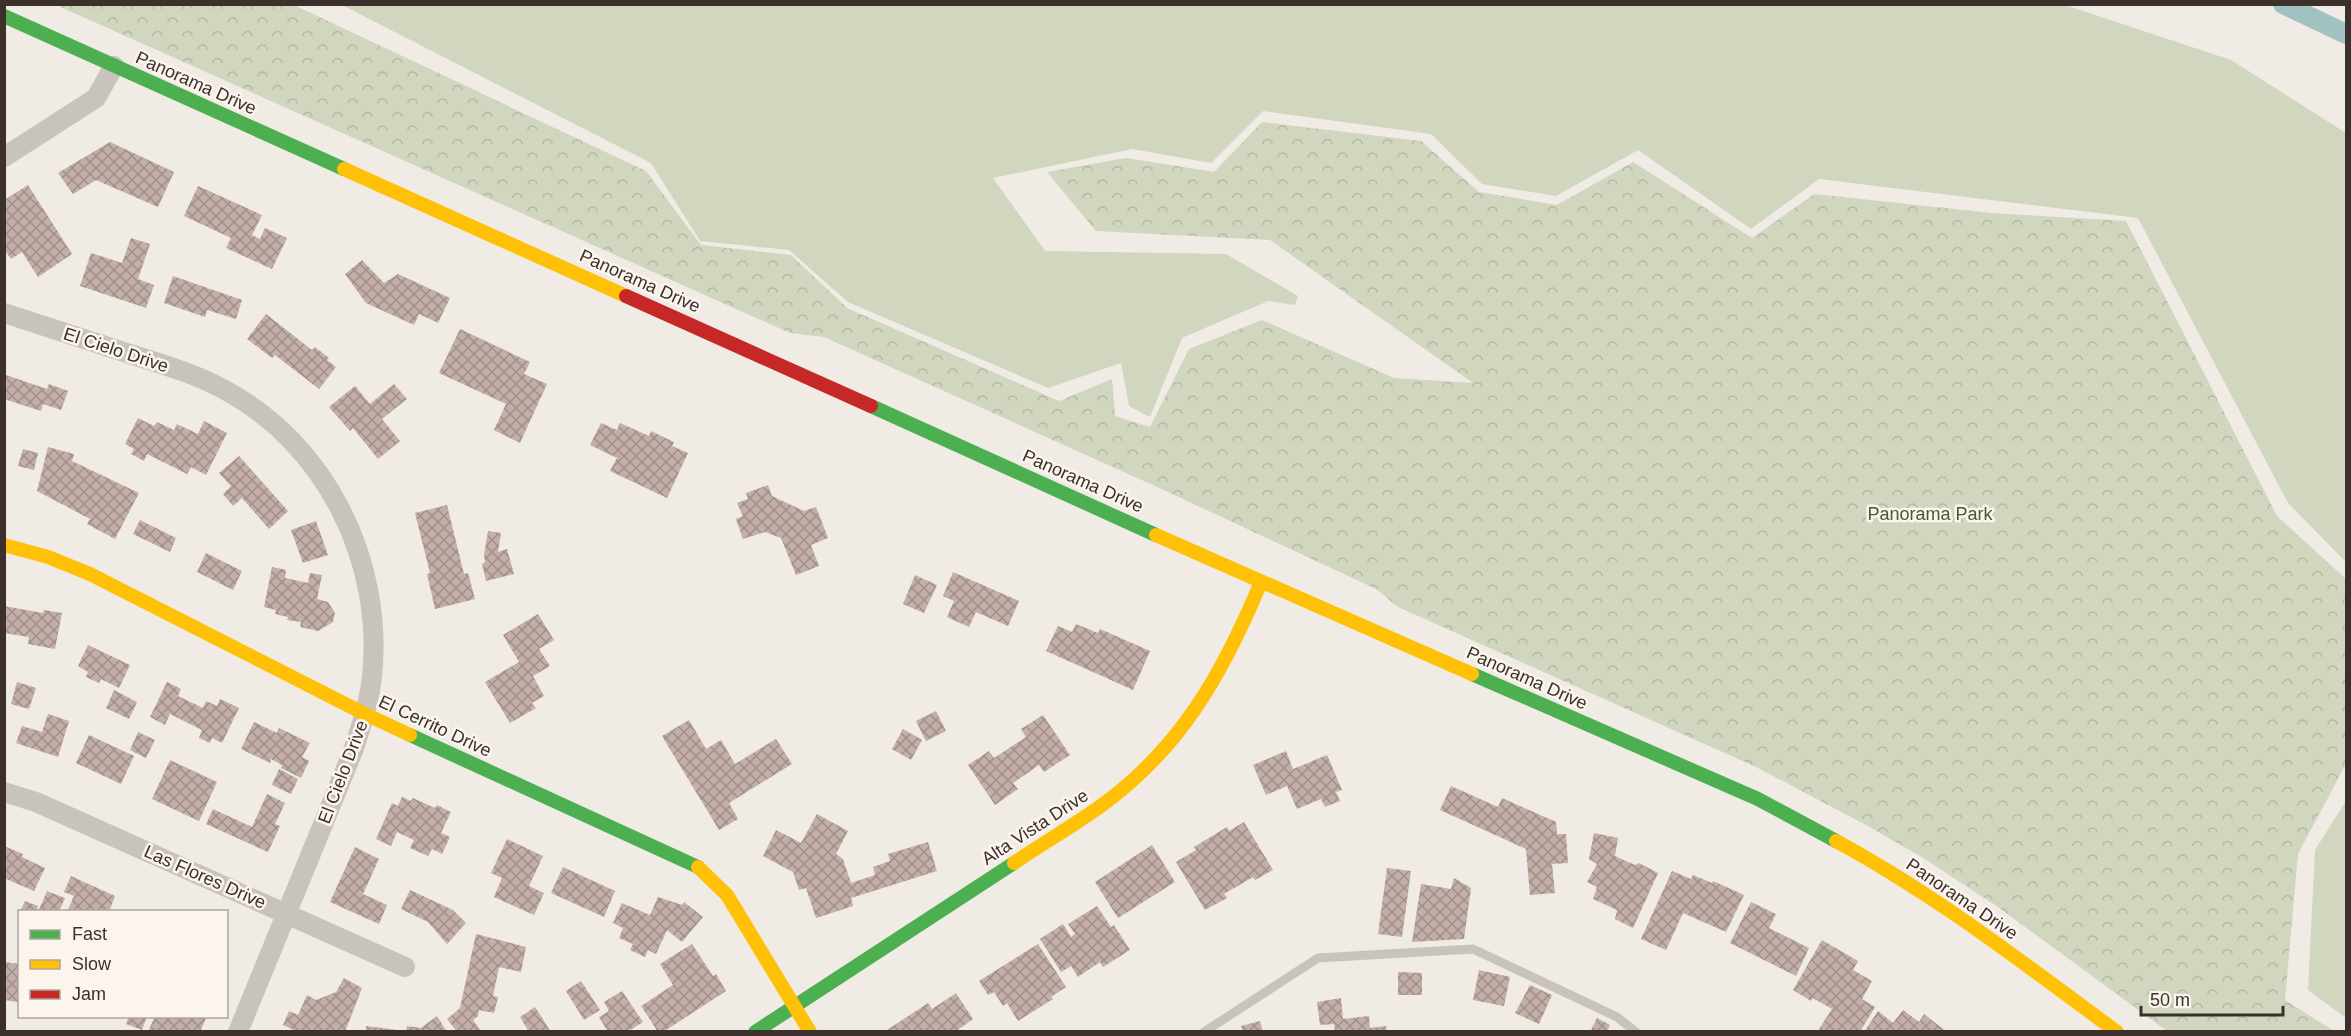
<svg xmlns="http://www.w3.org/2000/svg" width="2351" height="1036" font-family="Arial,sans-serif">
<style>
.green{fill:#d1d6bf}
.park{fill:url(#park-crowns)}
.lines{fill:none;stroke-linecap:round;stroke-linejoin:round}
.canal{stroke:#a1c2c1;stroke-width:20}
.building{fill:url(#building-cross-hatch)}
.lane{stroke:#c9c3be;stroke-width:9}
.street{stroke:#c9c3be;stroke-width:20}
.fast{stroke:#4caf50;stroke-width:14}
.slow{stroke:#ffc107;stroke-width:14}
.jam{stroke:#c62828;stroke-width:14}
.labels{text-anchor:middle;dominant-baseline:central;stroke-width:5;stroke-linejoin:round;paint-order:stroke}
.street-label{font-size:18px;fill:#3b302b;stroke:#fbf5ee}
.park-label{font-size:18px;fill:#4a5a2e;stroke:#fbf5ee}
</style>
<defs>
<pattern id="park-crowns" width="20" height="18" patternUnits="userSpaceOnUse" patternTransform="scale(1.5)"><rect width="20" height="18" fill="#d1d6bf"/><path d="M2 6a3 3 0 1 1 6 0M12 15a3 3 0 1 1 6 0" fill="none" stroke="#b4b8a4"/></pattern>
<pattern id="building-cross-hatch" width="8" height="8" patternUnits="userSpaceOnUse" patternTransform="scale(1.5)"><rect width="8" height="8" fill="#c3afa7"/><path d="M0 0l8 8M0 8l8-8" fill="none" stroke="#a08f88"/></pattern>
</defs>
<rect width="100%" height="100%" fill="#f0ebe5"/>
<!-- green -->
<path class="green" d="M342 5H2065L2231 60 2346 133V562L2288 503 2138 218 1819 179 1751 229 1638 150 1556 196 1482 184 1431 134 1263 111 1211 163 1132 149 993 178 1045 251 1226 254 1298 296 1295 305 1268 301 1182 338 1150 417 1129 406 1121 363 1048 388 848 302 789 250 700 241 651 163Z
M2346 801V1018L2308 990 2315 850Z"/>
<!-- park -->
<path class="park" d="M56 5H294L646 171 701 245 791 255 847 308 1059 401 1112 379 1115 416 1150 427 1189 349 1262 320 1394 378 1473 383 1270 240 1096 231 1047 172 1126 158 1214 172 1262 122 1421 141 1479 192 1557 205 1633 162 1752 238 1814 194 1992 213 2126 221 2277 516 2346 579V764L2298 854 2285 1000 2334 1031H2167L1998 907 1920 856 1866 825 1756 767 1398 607 1376 589 1155 486 824 337 790 333Z"/>
<g class="lines">
<!-- canal -->
<path class="canal" d="M2283 4 2346 34"/>
</g>
<!-- building -->
<path class="building" d="M110 142 174 172 158 207 96 180 73 194 58 173Z
M28 185 72 254 38 277 22 252 11 259 4 249V200Z
M198 186 262 215 252 235 260 239 265 228 287 238 272 269 226 248 231 238 184 216Z
M131 238 150 244 138 279 154 285 146 308 80 286 91 253 122 263Z
M362 260 384 283 398 274 450 298 438 323 419 314 414 325 366 303 345 274Z
M173 276 242 300 236 319 207 310 205 317 164 303Z
M266 314 312 350 315 347 329 358 327 360 336 367 319 389 275 355 272 358 247 339Z
M460 329 530 362 524 374 547 384 520 443 494 430 506 404 439 373Z
M6 375 47 389 49 384 68 391 61 410 43 404 41 411 4 399Z
M394 384 407 399 382 419 400 441 378 459 353 428 350 431 329 407 355 386 370 404Z
M138 418 154 426 157 422 174 430 177 424 198 434 204 421 227 433 206 475 191 467 187 474 147 454 144 461 131 454 134 449 125 444Z
M601 423 617 430 620 423 649 436 651 431 674 442 672 446 688 453 667 498 610 471 617 458 590 445Z
M48 447 74 454 72 461 139 493 115 539 87 524 90 519 37 491Z
M23 449 38 453 34 470 18 466Z
M239 456 288 511 269 529 242 498 233 506 223 494 231 486 219 473Z
M768 485 772 496 804 511 816 507 828 538 811 545 819 566 796 575 781 538 765 532 743 539 736 519 743 516 737 503 748 499 746 493Z
M447 505 464 574 468 573 475 599 435 609 427 574 430 573 415 513Z
M140 520 176 538 170 552 133 534Z
M316 521 328 555 303 563 291 530Z
M488 531 501 533 498 552 507 549 514 574 486 581 482 564 485 562 484 555Z
M206 553 242 571 233 590 197 572Z
M272 567 286 570 285 578 308 583 310 573 322 575 317 599 328 602 335 613 333 622 318 631 300 627 301 622 287 620 288 617 275 614 276 610 264 607Z
M953 572 1019 601 1008 626 976 612 969 627 947 617 954 601 943 596Z
M915 575 937 585 924 613 903 604Z
M4 606 43 613 44 610 62 613 55 649 28 644 29 637 4 633Z
M538 614 554 640 539 649 550 666 533 676 544 696 532 703 536 708 510 723 485 682 519 662 503 635Z
M1076 624 1098 633 1100 629 1150 651 1133 690 1046 651 1058 626 1072 632Z
M88 645 130 665 119 688 101 679 99 683 86 677 88 672 78 666Z
M17 682 36 688 29 709 11 704Z
M167 682 181 689 178 696 203 708 206 701 217 706 220 699 239 708 222 743 212 738 210 743 199 738 202 730 170 714 165 725 150 717Z
M114 690 137 702 129 719 106 708Z
M936 711 946 731 926 741 916 721Z
M48 714 69 721 58 757 16 743 22 726 42 732Z
M1043 715 1070 755 1044 772 1039 765 1013 783 1018 789 995 805 968 765 989 751 994 758 1026 737 1021 729Z
M689 720 706 749 721 740 735 764 776 739 792 764 729 803 738 819 719 830 662 736Z
M254 722 277 733 279 728 310 743 302 757 309 761 301 778 281 768 282 765 271 759 270 763 241 749Z
M903 729 922 740 911 760 892 749Z
M138 732 155 740 146 758 130 750Z
M89 735 134 756 121 784 76 763Z
M1286 751 1293 769 1327 755 1342 790 1336 792 1340 801 1325 807 1321 799 1297 809 1287 786 1266 795 1253 765Z
M170 760 217 782 199 821 152 799Z
M279 769 298 779 291 794 272 785Z
M1451 786 1498 807 1502 798 1556 822 1557 834H1566L1568 863 1552 864 1555 893 1530 895 1526 849 1440 810Z
M267 794 285 803 275 824 280 826 268 852 206 824 213 809 252 827Z
M402 797 411 801 413 798 435 808 437 805 451 812 441 833 450 837 442 854 432 849 428 856 410 848 414 840 397 832 391 846 376 839 392 803 398 806Z
M817 814 848 831 836 854 843 859 851 883 875 875 873 867 890 861 888 854 928 842 937 871 851 898 853 906 816 918 806 888 799 890 793 872 763 856 776 830 801 843Z
M1244 822 1273 870 1255 880 1253 877 1224 894 1227 898 1205 910 1176 862 1196 850 1194 847 1227 827 1229 831Z
M1594 833 1618 838 1615 856 1635 865 1639 863 1658 873 1633 928 1615 919 1617 910 1593 899 1597 887 1587 882 1597 864 1589 859Z
M507 839 543 856 529 886 544 893 534 915 494 897 502 878 491 873Z
M1152 845 1175 882 1118 918 1095 882Z
M4 846 23 854 22 857 45 868 34 891 4 878Z
M355 847 379 859 363 894 387 905 379 924 330 902Z
M563 867 615 891 604 917 551 893Z
M1387 868 1411 871 1402 937 1378 934Z
M1672 871 1691 879 1693 875 1712 883 1713 881 1744 895 1726 932 1683 913 1666 950 1641 939Z
M71 876 115 896 109 912H67L74 896 64 892Z
M1454 878 1471 888 1464 939 1412 942 1421 884 1451 889Z
M410 890 453 910 466 923 447 944 428 922 401 909Z
M47 891 65 898 59 912H38Z
M658 897 682 905 684 902 703 917 682 942 667 930 656 954 648 950 645 957 630 950 633 944 619 938 623 928 613 923 622 903 650 915Z
M25 901 38 906 36 912H20Z
M1751 902 1776 914 1769 928 1809 948 1796 976 1730 943Z
M1097 906 1111 927 1114 925 1130 950 1103 967 1100 962 1078 977 1071 966 1061 972 1040 939 1063 924 1071 937 1075 934 1068 924Z
M476 934 526 947 521 972 499 967 493 996 498 997 494 1013 479 1010 478 1016 473 1020 482 1032H457L447 1019 460 1008Z
M1822 940 1858 961 1853 970 1872 981 1862 999 1875 1007 1860 1032H1823L1819 1029 1832 1009 1813 998 1811 1001 1793 990Z
M692 944 713 976 716 974 726 991 663 1032H658L641 1006 673 985 660 964Z
M1038 944 1066 987 1051 997 1053 999 1018 1021 1007 1003 1003 1006 994 992 988 995 979 981Z
M4 962 20 964 18 1002 4 1000Z
M1479 970 1510 977 1504 1006 1473 1000Z
M1398 972 1422 973V995H1398Z
M344 978 362 988 345 1032H298L283 1025 289 1011 298 1015 307 995 316 1000 336 992Z
M581 981 600 1010 584 1020 566 991Z
M1530 985 1552 995 1539 1024 1515 1013Z
M622 991 643 1022 627 1032H608L599 1017 609 1011 604 1002Z
M956 993 973 1019 955 1032H884L928 1003 932 1009Z
M1341 998 1343 1019 1369 1016 1370 1028 1386 1026 1387 1032H1335L1334 1024 1320 1025 1317 1002Z
M535 1007 551 1032H529L520 1017Z
M1903 1010 1919 1022 1924 1014 1947 1032H1864L1878 1011 1893 1023Z
M129 1016H147L142 1030 126 1024Z
M155 1016H207L200 1032H148Z
M437 1016 447 1032H406L407 1026 421 1028Z
M1597 1018 1610 1025 1607 1032H1590Z
M1260 1021 1263 1032H1243L1241 1026Z
M366 1026 397 1030V1032H366Z"/>
<g class="lines">
<!-- lane -->
<path class="lane" d="M1204 1032 1318 958 1473 949 1617 1017 1636 1032"/>
<!-- street -->
<path class="street" d="M4 157 96 98 114 66
M4 313C46 327 88 340 130 354 161 364 193 373 223 389 327 444 384 562 372 677 369 703 361 727 353 751L238 1032
M4 792 36 802 405 967"/>
<!-- fast -->
<path class="fast" d="M4 16 344 169
M871 406 1156 535
M1472 674 1758 799 1836 841
M410 735 698 867
M755 1032 1014 863"/>
<!-- slow -->
<path class="slow" d="M344 169 626 296
M1156 535 1472 674
M4 545 48 557 90 574 365 714 410 735
M1836 841C1936 895 2026 965 2117 1032
M1014 863C1042 844 1071 827 1098 808 1181 749 1223 673 1261 582
M698 867 727 895 810 1032"/>
<!-- jam -->
<path class="jam" d="M626 296 871 406"/>
</g>
<g class="labels">
<!-- street labels -->
<g class="street-label">
<text transform="translate(196 83) rotate(24)">Panorama Drive</text>
<text transform="translate(640 281) rotate(24)">Panorama Drive</text>
<text transform="translate(116 350) rotate(18)">El Cielo Drive</text>
<text transform="translate(1083 481) rotate(24)">Panorama Drive</text>
<text transform="translate(1527 678) rotate(24)">Panorama Drive</text>
<text transform="translate(435 726) rotate(25)">El Cerrito Drive</text>
<text transform="translate(343 772) rotate(-69)">El Cielo Drive</text>
<text transform="translate(1035 827) rotate(-33)">Alta Vista Drive</text>
<text transform="translate(205 877) rotate(24)">Las Flores Drive</text>
<text transform="translate(1962 899) rotate(34)">Panorama Drive</text>
</g>
<!-- park labels -->
<g class="park-label">
<text x="1930" y="514">Panorama Park</text>
</g>
</g>
<!-- border -->
<rect width="2351" height="1036" fill="none" stroke="#3b302b" stroke-width="12"/>
<!-- legend -->
<rect x="18" y="910" width="210" height="108" fill="#fbf5ee" stroke="#aea6a0" stroke-width="1.5"/>
<rect x="30" y="930" width="30" height="9" fill="#4caf50" stroke="#aea6a0" stroke-width="1.5"/>
<text x="72" y="940" font-size="18" fill="#3b302b">Fast</text>
<rect x="30" y="960" width="30" height="9" fill="#ffc107" stroke="#aea6a0" stroke-width="1.5"/>
<text x="72" y="970" font-size="18" fill="#3b302b">Slow</text>
<rect x="30" y="990" width="30" height="9" fill="#c62828" stroke="#aea6a0" stroke-width="1.5"/>
<text x="72" y="1000" font-size="18" fill="#3b302b">Jam</text>
<!-- scale -->
<path d="M2141 1006v9h142v-9" fill="none" stroke="#3b302b" stroke-width="3"/>
<text x="2150" y="1006" font-size="18" fill="#3b302b" stroke="#fbf5ee" stroke-width="4.5" paint-order="stroke">50 m</text>
</svg>
